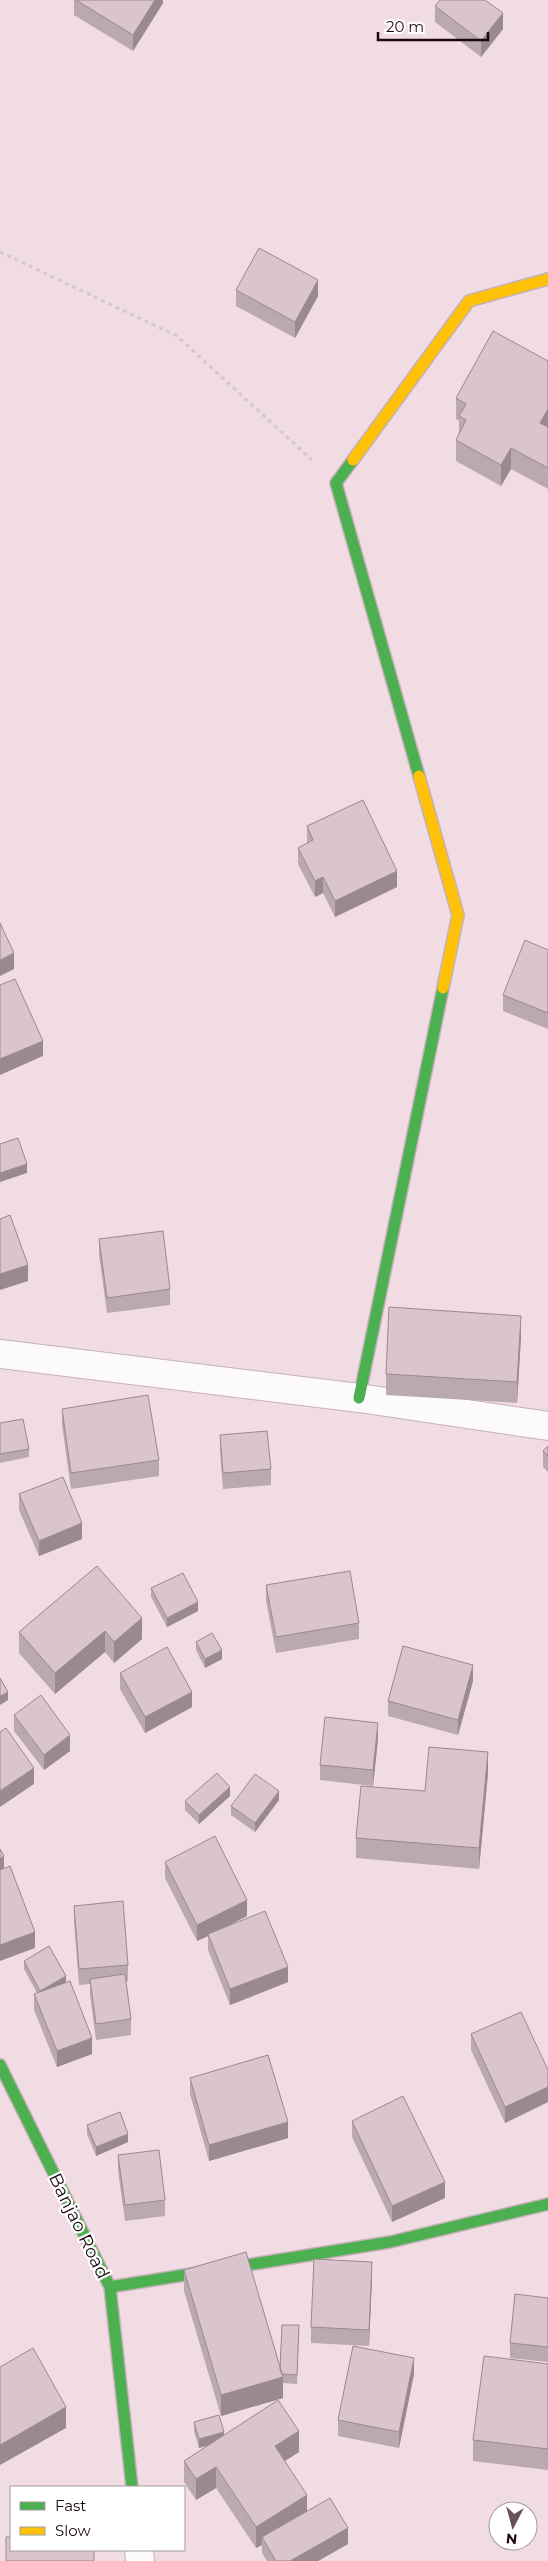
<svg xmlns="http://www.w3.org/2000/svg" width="548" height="2561" font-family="Montserrat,sans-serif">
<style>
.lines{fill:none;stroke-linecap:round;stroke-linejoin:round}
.street-casing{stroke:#c6b1b9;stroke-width:30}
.fast-casing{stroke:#c6b1b9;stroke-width:14}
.slow-casing{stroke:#c6b1b9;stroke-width:14}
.path{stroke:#d1cacc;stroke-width:3;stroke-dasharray:4 4;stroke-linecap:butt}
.street{stroke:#fdfafb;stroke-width:28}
.fast{stroke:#4caf50;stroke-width:11}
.slow{stroke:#ffc107;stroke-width:11}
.wall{fill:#bba9b0}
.shaded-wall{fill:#998990}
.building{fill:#dac4cd;stroke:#998990}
.labels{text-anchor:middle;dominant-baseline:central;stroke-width:4.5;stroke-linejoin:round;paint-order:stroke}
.street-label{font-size:18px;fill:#1d0811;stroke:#fff}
</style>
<rect width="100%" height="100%" fill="#f1dce4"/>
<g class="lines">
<defs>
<path id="street" d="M0 1354 359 1398 548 1426
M139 2550 140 2561"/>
<path id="fast" d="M353 460 336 483 419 776
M359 1398 443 988
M0 2065 110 2287 132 2487
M110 2287 390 2242 548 2204"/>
<path id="slow" d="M353 460 469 301 548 279
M419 776 458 915 443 988"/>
</defs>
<!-- street casing -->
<use href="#street" class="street-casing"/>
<!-- fast casing -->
<use href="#fast" class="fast-casing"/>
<!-- slow casing -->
<use href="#slow" class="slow-casing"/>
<!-- path -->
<path class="path" d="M0 252 177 336 312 460"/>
<!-- street -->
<use href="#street" class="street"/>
<!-- fast -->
<use href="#fast" class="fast"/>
<!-- slow -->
<use href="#slow" class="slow"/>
</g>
<!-- wall -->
<path class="wall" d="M74 0H163V3L133 51 74 15Z
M435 6 503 29 481 57 435 22Z
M236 290 318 296 295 338 236 306Z
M548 361V489L511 469 501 486 456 461V440L459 433V421L456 419V398Z
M307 826 397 887 335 917 323 893 315 897 298 864V848L307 843Z
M548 950V1029L503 1011V995Z
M99 1239 170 1289V1305L107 1313 99 1255Z
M521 1337 517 1403 386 1395V1374Z
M62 1409 159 1460V1476L71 1489 62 1425Z
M0 1423 29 1449V1457L0 1463Z
M220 1435 271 1469V1485L223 1489 220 1451Z
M548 1446V1472L543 1467V1451Z
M19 1494 82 1539 39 1556 19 1510Z
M97 1566 142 1639 114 1663 105 1652 55 1694 19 1653V1632Z
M266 1585 359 1623V1639L276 1653 266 1601Z
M151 1588 198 1611 167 1627 151 1597Z
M196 1642 222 1659 205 1668 196 1650Z
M120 1673 192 1707 145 1733 120 1689Z
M473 1681 458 1735 388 1716V1701Z
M14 1715 70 1751 44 1770 14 1731Z
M378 1739 373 1786 320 1780V1765Z
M488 1773 479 1869 356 1858V1838L425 1791Z
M230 1796 199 1824 185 1810V1801Z
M279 1800 255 1832 231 1815V1806Z
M165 1862 247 1916 229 1925 288 1982 230 2005 208 1950V1936L197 1941 165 1878Z
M74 1906 128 1965V1981H126L131 2019V2035L96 2040 90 1995V1984L79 1985 74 1922Z
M24 1961 66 1982 92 2054 57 2067 34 2010V1994L37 1993 24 1969Z
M471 2034 548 2070V2102L505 2123 471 2050Z
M190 2078 288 2138 209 2161 190 2094Z
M352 2121 445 2198 392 2222 352 2137Z
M87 2125 128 2142 96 2156 87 2134Z
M118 2155 165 2200V2216L125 2221 118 2171Z
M184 2270 280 2369 299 2334 297 2384 283 2383V2398L221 2416 184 2291Z
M372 2278 369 2346 311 2343V2327Z
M548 2298V2362L510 2358V2343Z
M548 2364V2470L473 2461V2440Z
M414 2374 399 2448 338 2436V2420Z
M194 2422 224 2435 299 2452 285 2461 307 2511 348 2544 318 2561H267L262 2553V2545L256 2548 216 2488 196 2500 184 2482V2461L209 2445 199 2448 194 2431Z"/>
<!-- shaded-wall -->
<path class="shaded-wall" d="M155 0H163V3L133 51V35Z
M503 13V29L481 57V41Z
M318 280V296L295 338V322Z
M548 409V430L540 423Z
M511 448V469L501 486V465Z
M397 871V887L335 917V901Z
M323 877V893L315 897V881Z
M14 953V969L0 976V960Z
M43 1041V1056L0 1075V1059Z
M27 1164V1173L0 1182V1173Z
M28 1265V1281L0 1290V1274Z
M521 1316V1337L517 1403V1382Z
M82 1523V1539L39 1556V1541Z
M198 1602V1611L167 1627V1618Z
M142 1618V1639L114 1663V1642Z
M105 1631V1652L55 1694V1673Z
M222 1650V1659L205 1668V1659Z
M473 1665V1681L458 1735V1720Z
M8 1692V1700L0 1705V1696Z
M192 1692V1707L145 1733V1717Z
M378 1723V1739L373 1786V1770Z
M70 1735V1751L44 1770V1755Z
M488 1752V1773L479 1869V1848Z
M34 1768V1784L0 1807V1791Z
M230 1787V1796L199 1824V1815Z
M279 1791V1800L255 1832V1823Z
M4 1856V1872L0 1875V1859Z
M247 1900V1916L208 1936V1934V1936L197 1941V1925Z
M35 1932V1948L0 1961V1945Z
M288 1967V1982L230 2005V1989Z
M66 1976V1985L40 1999V1991Z
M92 2038V2054L57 2067V2051Z
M548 2087V2102L505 2123V2107Z
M288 2122V2138L209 2161V2145Z
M128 2134V2142L96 2156V2147Z
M445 2182V2198L392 2222V2206Z
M372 2262V2278L369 2346V2330Z
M414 2358V2374L399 2448V2432Z
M283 2377V2398L221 2416V2395Z
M66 2407V2428L0 2465V2445Z
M299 2431V2452L275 2467V2446Z
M224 2432V2441L199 2448V2439Z
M216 2467V2488L196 2500V2479Z
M307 2495V2516L262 2537V2545L256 2548V2527Z
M348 2528V2544L318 2561H290Z"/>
<!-- building -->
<path class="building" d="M76 0H155L133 35Z
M440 0H485L503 13 481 41 435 6Z
M259 248 318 280 295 322 236 290Z
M493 331 548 361V409L540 423 548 427V468L511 448 501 465 456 440 466 420 459 416 466 404 456 398Z
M363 800 397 871 335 901 323 877 315 881 298 848 313 840 307 826Z
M0 923 14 953 0 960Z
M525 940 548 950V1013L503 995Z
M15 979 43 1041 0 1059V985Z
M18 1138 27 1164 0 1173V1144Z
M10 1215 28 1265 0 1274V1219Z
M163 1231 170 1289 107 1298 99 1239Z
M389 1307 521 1316 517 1382 386 1374Z
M148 1395 159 1460 71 1473 62 1409Z
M23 1419 29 1449 0 1454V1423Z
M267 1431 271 1469 223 1473 220 1435Z
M548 1446V1456L543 1451Z
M63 1477 82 1523 39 1541 19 1494Z
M97 1566 142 1618 114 1642 105 1631 55 1673 19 1632Z
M350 1571 359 1623 276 1637 266 1585Z
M183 1573 198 1602 167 1618 151 1588Z
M212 1633 222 1650 205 1659 196 1642Z
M403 1646 473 1665 458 1720 388 1701Z
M167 1647 192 1692 145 1717 120 1673Z
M0 1678 8 1692 0 1696Z
M41 1695 70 1735 44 1755 14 1715Z
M325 1717 378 1723 373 1770 320 1765Z
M6 1728 34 1768 0 1791V1732Z
M429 1747 488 1752 479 1848 356 1838 361 1786 425 1791Z
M217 1773 230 1787 199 1815 185 1801Z
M255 1774 279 1791 255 1823 231 1806Z
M215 1836 247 1900 197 1925 165 1862Z
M0 1849 4 1856 0 1859Z
M10 1866 35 1932 0 1945V1870Z
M123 1901 128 1965 79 1969 74 1906Z
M265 1911 288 1967 230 1989 208 1934Z
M49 1946 66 1976 40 1991 24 1961Z
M125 1974 131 2019 96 2024 90 1979Z
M70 1981 92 2038 57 2051 34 1994Z
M521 2012 548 2070V2087L505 2107 471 2034Z
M268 2055 288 2122 209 2145 190 2078Z
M403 2096 445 2182 392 2206 352 2121Z
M120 2112 128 2134 96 2147 87 2125Z
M159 2150 165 2200 125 2205 118 2155Z
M246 2252 283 2377 221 2395 184 2270Z
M314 2259 372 2262 369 2330 311 2327Z
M515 2294 548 2298V2347L510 2343Z
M282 2325H299L297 2375 282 2374 280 2369Z
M353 2346 414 2358 399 2432 338 2420Z
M33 2348 66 2407 0 2445V2367Z
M484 2356 548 2364V2449L473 2440Z
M278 2400 299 2431 275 2446 307 2495 256 2527 216 2467 196 2479 184 2461Z
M219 2415 224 2432 199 2439 194 2422Z
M330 2498 348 2528 290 2561H276L262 2537Z
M6 2537H11V2550H94V2561H6Z"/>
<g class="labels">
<!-- street labels -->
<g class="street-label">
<text transform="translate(79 2226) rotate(64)">Banjao Road</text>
</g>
</g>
<!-- legend -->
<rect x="10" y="2486" width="175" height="65" fill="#ffffff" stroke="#a59ca0"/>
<rect x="20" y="2502" width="25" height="8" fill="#4caf50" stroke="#a59ca0"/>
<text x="55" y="2511" font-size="15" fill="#1d0811">Fast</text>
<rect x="20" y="2527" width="25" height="8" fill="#ffc107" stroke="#a59ca0"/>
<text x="55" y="2536" font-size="15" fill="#1d0811">Slow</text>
<!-- north arrow -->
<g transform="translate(513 2526) rotate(186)"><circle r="24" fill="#ffffff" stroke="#a59ca0"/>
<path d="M0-4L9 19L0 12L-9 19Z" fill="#67525b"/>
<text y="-8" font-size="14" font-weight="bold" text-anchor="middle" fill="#1d0811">N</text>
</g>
<!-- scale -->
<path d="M378 32v8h110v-8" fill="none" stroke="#1d0811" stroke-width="2.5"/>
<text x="386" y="32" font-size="15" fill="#1d0811" stroke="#ffffff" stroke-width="4" paint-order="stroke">20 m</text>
</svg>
